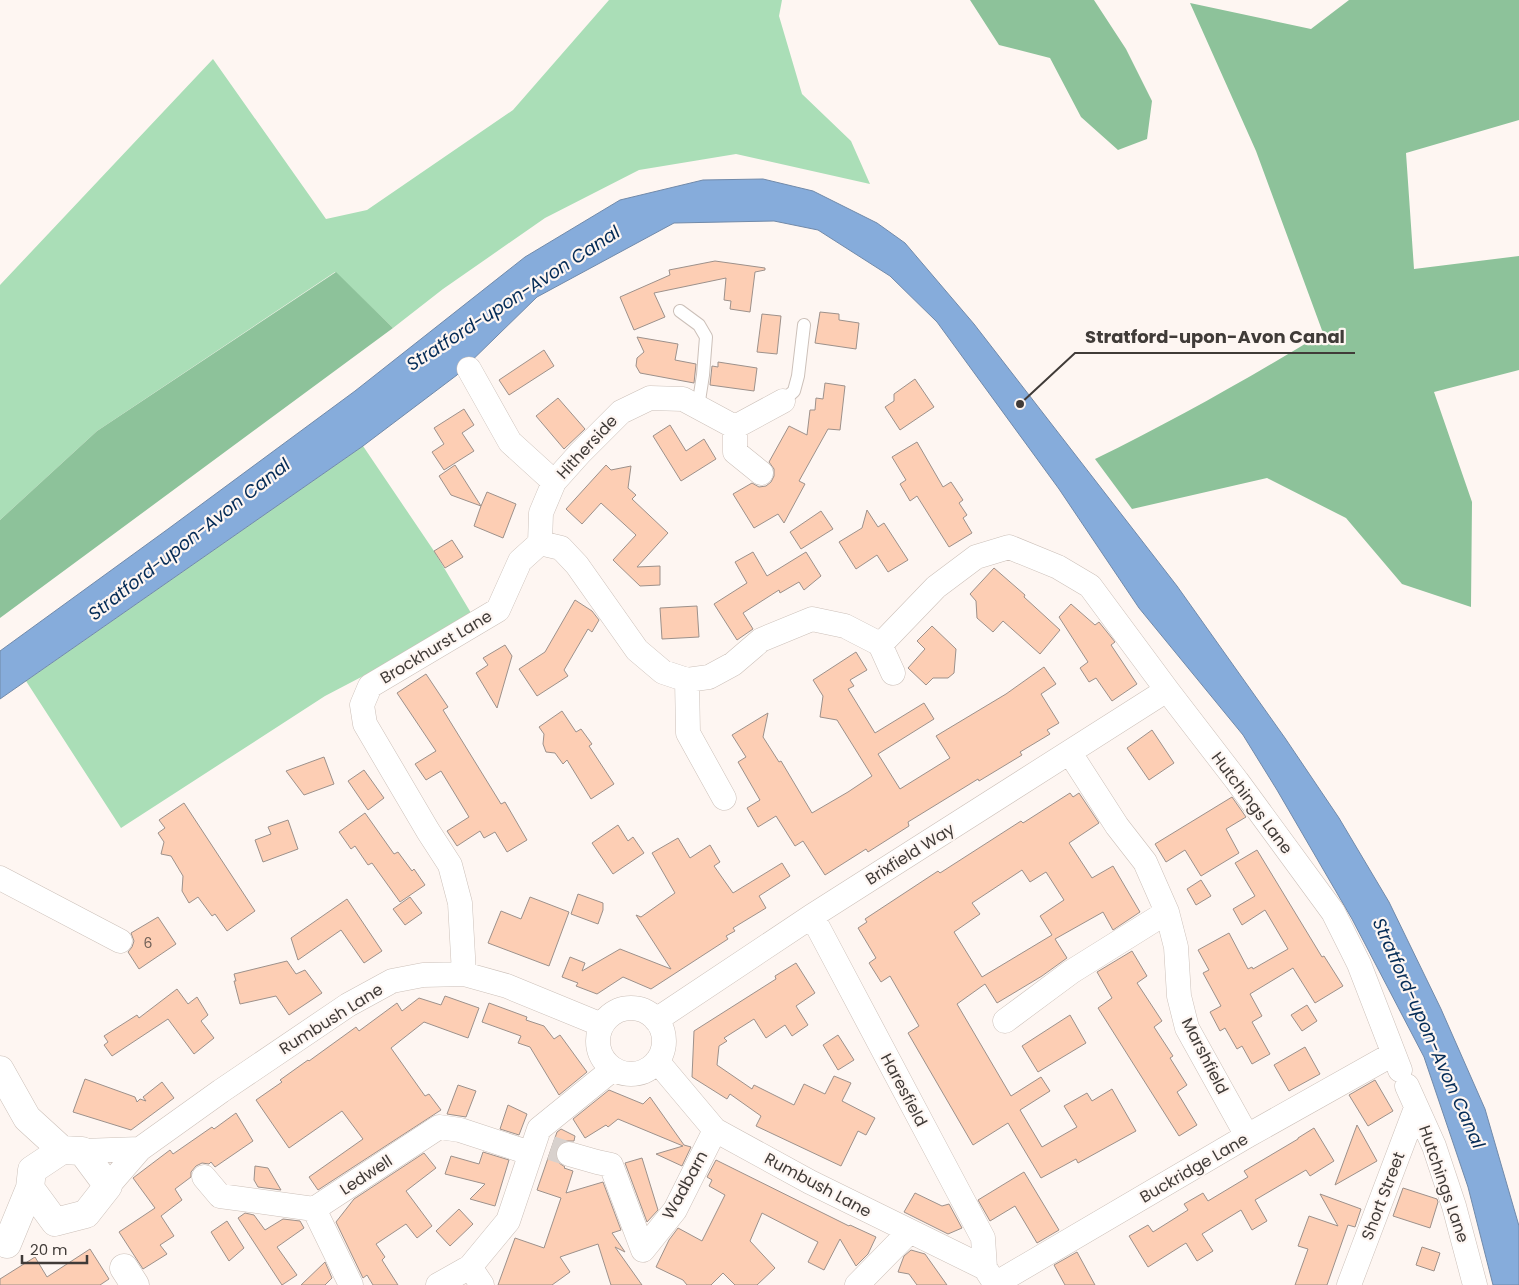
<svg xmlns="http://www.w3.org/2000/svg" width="1519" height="1285" font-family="Poppins,sans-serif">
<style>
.green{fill:#aadeb7}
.forest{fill:#8dc29a}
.water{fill:#86acdb;stroke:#718aaa}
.building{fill:#fdceb4;stroke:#9d918b;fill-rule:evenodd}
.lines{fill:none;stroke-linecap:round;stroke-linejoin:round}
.minor-tunnel{stroke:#d8d1cd;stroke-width:24;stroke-dasharray:24 12;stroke-linecap:butt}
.service-casing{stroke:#ccc0b9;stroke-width:14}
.minor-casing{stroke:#ccc0b9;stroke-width:25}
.tertiary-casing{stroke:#ccc0b9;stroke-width:29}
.service{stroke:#fff;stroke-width:12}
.minor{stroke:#fff;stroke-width:24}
.tertiary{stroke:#fff;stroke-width:28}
.labels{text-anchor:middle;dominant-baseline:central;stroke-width:4.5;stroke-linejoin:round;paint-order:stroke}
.number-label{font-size:14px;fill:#6f6057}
.street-label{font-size:16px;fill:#403b38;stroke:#fef6f2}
.water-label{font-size:18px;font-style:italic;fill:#042b56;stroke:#fef6f2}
.leader{fill:none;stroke:#403b38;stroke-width:2}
.callout-dot{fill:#403b38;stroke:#fef6f2;stroke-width:2}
.callout-label{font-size:18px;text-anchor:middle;font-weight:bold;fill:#403b38;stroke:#fef6f2;stroke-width:4.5;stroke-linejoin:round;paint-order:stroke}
</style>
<rect width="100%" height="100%" fill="#fef6f2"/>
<!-- green -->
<path class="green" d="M609 0H782L779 16 802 94 851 141 870 184 736 154 639 170 545 218 443 289 393 328 335 272 97 431 0 520V285L213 59 326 219 367 210 513 110Z
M363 446 434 551 474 618 325 696 121 828 26 681Z"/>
<!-- forest -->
<path class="forest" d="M970 0H1094L1126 49 1152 101 1147 139 1118 150 1081 117 1050 58 999 45Z
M1349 0H1519V120L1406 153 1414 269 1519 256V370L1434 392 1472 502 1471 607 1402 584 1346 518 1267 478 1132 509 1095 459C1173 421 1249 378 1323 333L1256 151 1190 3 1311 29Z
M336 272 393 328 0 618V520L97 431Z"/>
<!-- water -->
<path class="water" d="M763 179 813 191 877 223 905 243 974 324 1177 586 1285 738 1339 818 1389 902 1441 1009 1485 1109 1519 1226V1285H1493L1468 1187 1424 1057 1352 919 1277 790 1243 735 1139 608 1059 489 937 322 890 276 818 230 774 221 674 223 537 297 457 375 363 446 0 699V651L168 529 355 391 525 257 620 200 703 180Z"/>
<!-- building -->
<path class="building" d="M715 261 765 268V270L755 272 750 312 730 309 731 301 724 300 726 278 654 293 665 317 634 330 620 297 670 275 669 270Z
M820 312 839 314V320L859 323 856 349 815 343Z
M762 314 781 316 777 354 757 352Z
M637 337 678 344 675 360 696 364 694 383 640 373 636 366 637 358 644 352Z
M544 350 554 366 509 395 499 380Z
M718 362 757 368 754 391 710 385 712 366 718 367Z
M915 379 934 407 900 430 885 407 894 401V394Z
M825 383 845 386 840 430 828 429 799 481 805 484 784 523 778 514 754 528 733 494 752 483 759 487 766 486 771 482 774 476V469L769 462 789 426 807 435 810 410H815L816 398 823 399Z
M558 398 585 429 564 449 536 416Z
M464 409 474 425 462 433 474 451 444 470 432 452 444 444 434 428Z
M670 425 686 451 704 439 716 459 681 481 653 436Z
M917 442 943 487 951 482 963 500 959 503 967 515 963 518 972 533 949 547 917 496 910 501 900 484 906 480 892 457Z
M455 465 481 506 487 492 516 504 503 538 474 526 481 506 451 495 439 476Z
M606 465 611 470 631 466 628 488 636 495 632 499 668 533 637 567 660 566V585L640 586 613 560 636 535 601 503 582 524 566 509Z
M867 510 878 527 884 523 908 560 888 572 877 555 856 569 839 542 862 528Z
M821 511 833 529 801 549 790 532Z
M452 540 463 557 445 568 434 551Z
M753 552 767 576 806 552 821 576 804 590 799 582 780 593 779 590 743 613 753 629 737 640 714 604 747 583 735 562Z
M994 568 1025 595 1024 597 1060 630 1040 654 1003 621 993 632 977 618 976 601 970 594Z
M575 600 592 611 599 620 592 632 588 629 564 670 568 676 537 696 519 669 545 652Z
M1071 604 1095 625 1099 622 1115 642 1111 645 1137 684 1112 701 1096 678 1089 682 1080 668 1088 662 1059 617Z
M697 606 699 637 662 639 660 608Z
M932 626 956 649 954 673 948 678H933L926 685 908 668 925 649 917 641Z
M505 645 512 656 497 708 476 673 488 665 483 658Z
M856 652 867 670 850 680 854 686 848 689 875 733 924 703 934 719 878 754 900 789 950 758 936 736 1006 694 1044 667 1056 684 1041 694 1059 723 1047 730 1050 734 1020 752 1022 755 979 781 978 779 908 822 909 826 868 852 866 849 825 875 803 841 795 846 776 816 758 827 747 808 760 800 738 762 746 757 732 735 768 713 763 737 779 762 781 761 812 813 848 792 872 776 837 720 820 717 823 696 813 680Z
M426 674 448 707 443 710 501 804 505 802 527 840 507 852 495 832 484 838 480 831 457 846 447 831 469 817 441 771 426 780 415 764 436 751 397 693Z
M562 711 576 732 581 729 592 744 589 746 614 784 591 799 567 760 563 764 555 753 546 752 543 744 544 734 539 727Z
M1152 730 1174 763 1149 780 1127 748Z
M324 757 334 784 304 795 286 771Z
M364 770 384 798 368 810 348 781Z
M1070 793 1073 797 1079 793 1099 823 1069 843 1092 878 1113 866 1140 912 1113 930 1103 912 1055 939 1067 958 1042 976 997 1003 985 984 957 1004 1011 1096 1041 1077 1050 1091 1020 1110 1042 1147 1077 1127 1064 1106 1087 1093 1092 1101 1112 1089 1136 1131 1078 1163 1076 1159 1041 1178 1008 1123 973 1145 908 1033 919 1026 890 976 881 982 869 963 876 958 858 928 867 922 865 919 938 871 940 873 1021 821 1023 823ZM1022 870 1030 882 1046 872 1064 900 1040 916 1052 935 982 977 954 932 980 914 972 903Z
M1232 797 1246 817 1226 829 1239 853 1201 876 1185 850 1166 862 1155 844Z
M184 803 255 911 227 931 215 914 212 916 198 897 189 903 182 891 183 876 171 856 161 854 164 842 158 833 165 828 159 820Z
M365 813 394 854 398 852 412 871 414 869 425 885 400 902 372 863 368 865 355 846 351 849 339 832Z
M288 820 298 849 263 862 255 840 271 834 268 827Z
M618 825 628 841 633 837 644 853 613 874 592 843Z
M678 838 690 858 710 845 720 862 714 866 733 893 782 863 790 876 759 896 766 908 733 928 735 931 726 936 728 939 651 989 623 977 597 994 576 986 578 983 562 977 570 957 585 963 582 971 620 949 671 969 636 915 641 917 675 893 652 853Z
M1257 850 1322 957 1324 956 1343 986 1315 1003 1293 968 1250 994 1262 1016 1252 1022 1270 1054 1252 1064 1242 1046 1237 1049 1225 1028 1220 1031 1210 1012 1221 1006 1203 973 1209 970 1198 950 1229 933 1248 969 1252 967 1253 969 1288 949 1265 910 1242 925 1233 909 1255 896 1235 863Z
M1201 880 1211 896 1196 905 1187 889Z
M578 894 603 903V910L598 924 571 914Z
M410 897 422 913 405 925 393 909Z
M530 897 569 912 549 966 488 943 501 911 521 919Z
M347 899 382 951 364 963 341 930 298 960 291 938Z
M158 917 176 944 139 969 128 952 132 947 134 941 131 933Z
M1132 951 1147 976 1137 983 1162 1021 1154 1027 1173 1056 1170 1058 1187 1085 1177 1092 1197 1125 1179 1136 1098 1008 1112 998 1097 972Z
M287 961 296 974 305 970 322 993 289 1015 276 996 240 1004 234 981H236L234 974Z
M796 963 815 993 796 1006 808 1025 792 1036 785 1025 766 1038 754 1019 724 1038 727 1041 719 1046 717 1065 752 1089 754 1085 794 1105 804 1084 825 1094 834 1076 851 1083 842 1101 875 1118 866 1135 858 1131 841 1166 756 1126 761 1116 730 1094 727 1099 692 1077 694 1031 776 979 775 976Z
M177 989 188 1004 197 997 208 1015 201 1021 214 1038 194 1054 168 1019 112 1056 104 1045 108 1042 104 1036 137 1015 139 1018Z
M445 996 479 1008 468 1038 424 1022 391 1048 425 1096 429 1094 441 1110 318 1190 309 1177 363 1139 342 1111 289 1148 256 1100 282 1082 280 1080 308 1060 309 1061 356 1027 359 1031 397 1003 402 1011 419 998 441 1005Z
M489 1003 527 1017 526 1020 544 1026 554 1039 560 1035 587 1072 559 1095 530 1047 518 1043 521 1036 482 1022Z
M1307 1005 1317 1021 1302 1031 1291 1015Z
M1070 1015 1086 1043 1038 1072 1022 1046Z
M838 1035 854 1060 838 1070 823 1045Z
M1305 1047 1320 1074 1289 1091 1274 1065Z
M85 1079 135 1097 137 1102 140 1099 146 1101 143 1097 162 1082 174 1098 131 1130 73 1112Z
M1375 1080 1393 1111 1368 1126 1349 1095Z
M458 1085 476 1091 466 1117 447 1114Z
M609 1090 643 1104 650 1097 684 1145 691 1147 682 1166 656 1154 683 1146 618 1119 608 1127 606 1125 585 1138 573 1119Z
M508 1105 527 1114 519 1135 500 1129Z
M236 1113 253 1141 215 1167 211 1162 209 1164 202 1163 196 1166 191 1172V1177L175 1189 182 1200 161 1216 174 1236 160 1245 167 1254 143 1269 119 1232 155 1208 133 1178 170 1150 173 1154 212 1127 214 1129Z
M1357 1125 1377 1161 1335 1185Z
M1314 1128 1334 1161 1310 1176 1306 1170 1255 1200 1267 1221 1252 1230 1241 1210 1202 1234 1213 1251 1197 1261 1186 1243 1148 1267 1129 1236 1148 1225 1153 1232 1188 1210 1184 1204 1203 1193 1208 1201 1248 1177 1244 1171 1298 1139V1138Z
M561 1129 575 1136 574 1141H566L560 1144 556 1151V1158L559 1163 565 1167 564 1168 573 1171 566 1193 603 1182 621 1230 612 1233 625 1252 615 1247 642 1285H611L598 1244 560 1257 570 1272 552 1285H498L515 1238 544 1248 561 1198 537 1190 557 1132Z
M483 1152 509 1160 495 1206 470 1199 485 1184 445 1174 451 1156 479 1164Z
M424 1153 436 1168 406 1191 432 1226 417 1238 406 1224 376 1244 385 1257 382 1260 398 1285H373L367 1275 363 1278 336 1222 354 1199Z
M642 1158 658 1210 647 1222 625 1163Z
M716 1160 849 1226 850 1225 876 1237 868 1254 856 1266 840 1239 824 1270 808 1262 818 1242 762 1213 750 1241 775 1268 757 1285H735L723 1273 711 1285H687L683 1280 656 1267 669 1240 678 1228 702 1241 725 1195 709 1186 712 1180 707 1177Z
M255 1166 268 1168 281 1190 258 1187 254 1180Z
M1024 1172 1059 1230 1037 1243 1015 1206 990 1221 978 1200Z
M1403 1188 1437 1199 1438 1202 1430 1228 1393 1216Z
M915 1193 942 1206 949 1204 962 1228 948 1234 904 1212Z
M1320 1194 1361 1209 1355 1227 1348 1225 1327 1285H1295L1308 1249 1298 1246 1309 1216 1338 1226Z
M459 1209 473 1224 450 1246 436 1231Z
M245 1213 254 1215 265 1230 283 1219 300 1221 304 1228 277 1247 297 1275 282 1285 238 1218Z
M227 1221 244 1248 229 1261 211 1232Z
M1422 1247 1440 1253 1434 1271 1416 1265Z
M90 1249 109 1279 100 1285H0V1279L35 1257 47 1277Z
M911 1250 925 1254 947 1285H917L909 1274 898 1272 904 1256Z
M1077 1252 1095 1285H1065L1054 1265Z
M325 1262 332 1278 325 1285H301Z"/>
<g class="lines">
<!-- minor-tunnel -->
<path class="minor-tunnel" d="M551 1148 569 1154"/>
<defs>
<path id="service" d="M680 311 699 325 706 337 703 375 698 407
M783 401 794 391 798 376 804 325"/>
<path id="minor" d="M469 369 510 442 554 482
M735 427V452L761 473
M540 543 541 513 554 482 580 453 621 412 650 398 683 399 735 427 783 401
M879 642 893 673
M687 680 688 733 724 798
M1070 753 1117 826 1145 862 1167 912 1176 947 1179 996 1187 1028 1247 1136
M0 878 120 941
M812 916 983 1238 985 1268
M464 974 460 903 450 865 428 831 365 724 362 705 370 686 498 610 520 561 540 543 561 548 577 565 637 650 663 672 687 680 709 677 733 664 761 640 812 619 845 626 876 642 885 640 936 587 976 557 1009 547 1058 567 1090 586 1167 690 1237 781 1333 912 1359 964 1400 1070
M598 1041a33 33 0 1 1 66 0a33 33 0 1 1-66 0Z
M656 1020 812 916 1167 690
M1005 1021 1071 972 1167 912
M657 1061 715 1130 810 1182 985 1268 996 1285
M1407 1086 1434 1146 1454 1206 1475 1285
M82 1151 140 1149
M569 1154 597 1162 611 1165 643 1250 675 1210 715 1130
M204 1177 220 1196 314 1209 439 1127 460 1130 530 1153
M108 1186 140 1149 221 1091 348 1005 392 981 423 975 464 974 507 986 602 1025
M314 1209 351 1285
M470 1267 482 1285
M995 1284 1247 1136 1393 1054
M438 1285 470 1267 508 1221 539 1129 613 1069
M857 1285 909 1232
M1349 1285 1416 1108"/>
<path id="tertiary" d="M0 1070 27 1118 62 1150
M7 1244 30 1188 32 1170 62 1150 82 1151 108 1186 86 1214 55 1222 30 1188
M124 1268 135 1285"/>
</defs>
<!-- service casing -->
<use href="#service" class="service-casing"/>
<!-- minor casing -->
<use href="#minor" class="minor-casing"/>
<!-- tertiary casing -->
<use href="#tertiary" class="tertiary-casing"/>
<!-- service -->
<use href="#service" class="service"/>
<!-- minor -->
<use href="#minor" class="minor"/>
<!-- tertiary -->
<use href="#tertiary" class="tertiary"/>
</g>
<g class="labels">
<!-- number labels -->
<g class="number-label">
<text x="148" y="943">6</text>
</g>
<!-- street labels -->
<g class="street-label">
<text transform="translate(587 447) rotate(-47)">Hitherside</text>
<text transform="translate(436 647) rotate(-31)">Brockhurst Lane</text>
<text transform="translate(1252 803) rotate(53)">Hutchings Lane</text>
<text transform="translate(910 854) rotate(-32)">Brixfield Way</text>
<text transform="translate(331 1019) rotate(-32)">Rumbush Lane</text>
<text transform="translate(1205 1056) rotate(63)">Marshfield</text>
<text transform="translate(904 1090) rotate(62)">Haresfield</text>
<text transform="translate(1194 1168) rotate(-30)">Buckridge Lane</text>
<text transform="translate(366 1175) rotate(-33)">Ledwell</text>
<text transform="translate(1444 1184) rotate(71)">Hutchings Lane</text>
<text transform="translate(685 1185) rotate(-61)">Wadbarn</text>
<text transform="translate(818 1185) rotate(28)">Rumbush Lane</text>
<text transform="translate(1383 1196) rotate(-69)">Short Street</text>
</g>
<!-- water labels -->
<g class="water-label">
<text transform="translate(513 298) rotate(-33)">Stratford-upon-Avon Canal</text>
<text transform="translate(189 539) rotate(-38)">Stratford-upon-Avon Canal</text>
<text transform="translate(1429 1033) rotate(66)">Stratford-upon-Avon Canal</text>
</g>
</g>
<!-- callouts -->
<path class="leader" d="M1020 404L1075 353H1355"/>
<circle class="callout-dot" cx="1020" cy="404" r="5"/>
<g class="callout-label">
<text x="1215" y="343">Stratford-upon-Avon Canal</text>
</g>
<!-- scale -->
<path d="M22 1255v8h65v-8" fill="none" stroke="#403b38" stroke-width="2.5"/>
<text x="30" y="1255" font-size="15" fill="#403b38" stroke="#fef6f2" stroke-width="4" paint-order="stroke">20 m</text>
</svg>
